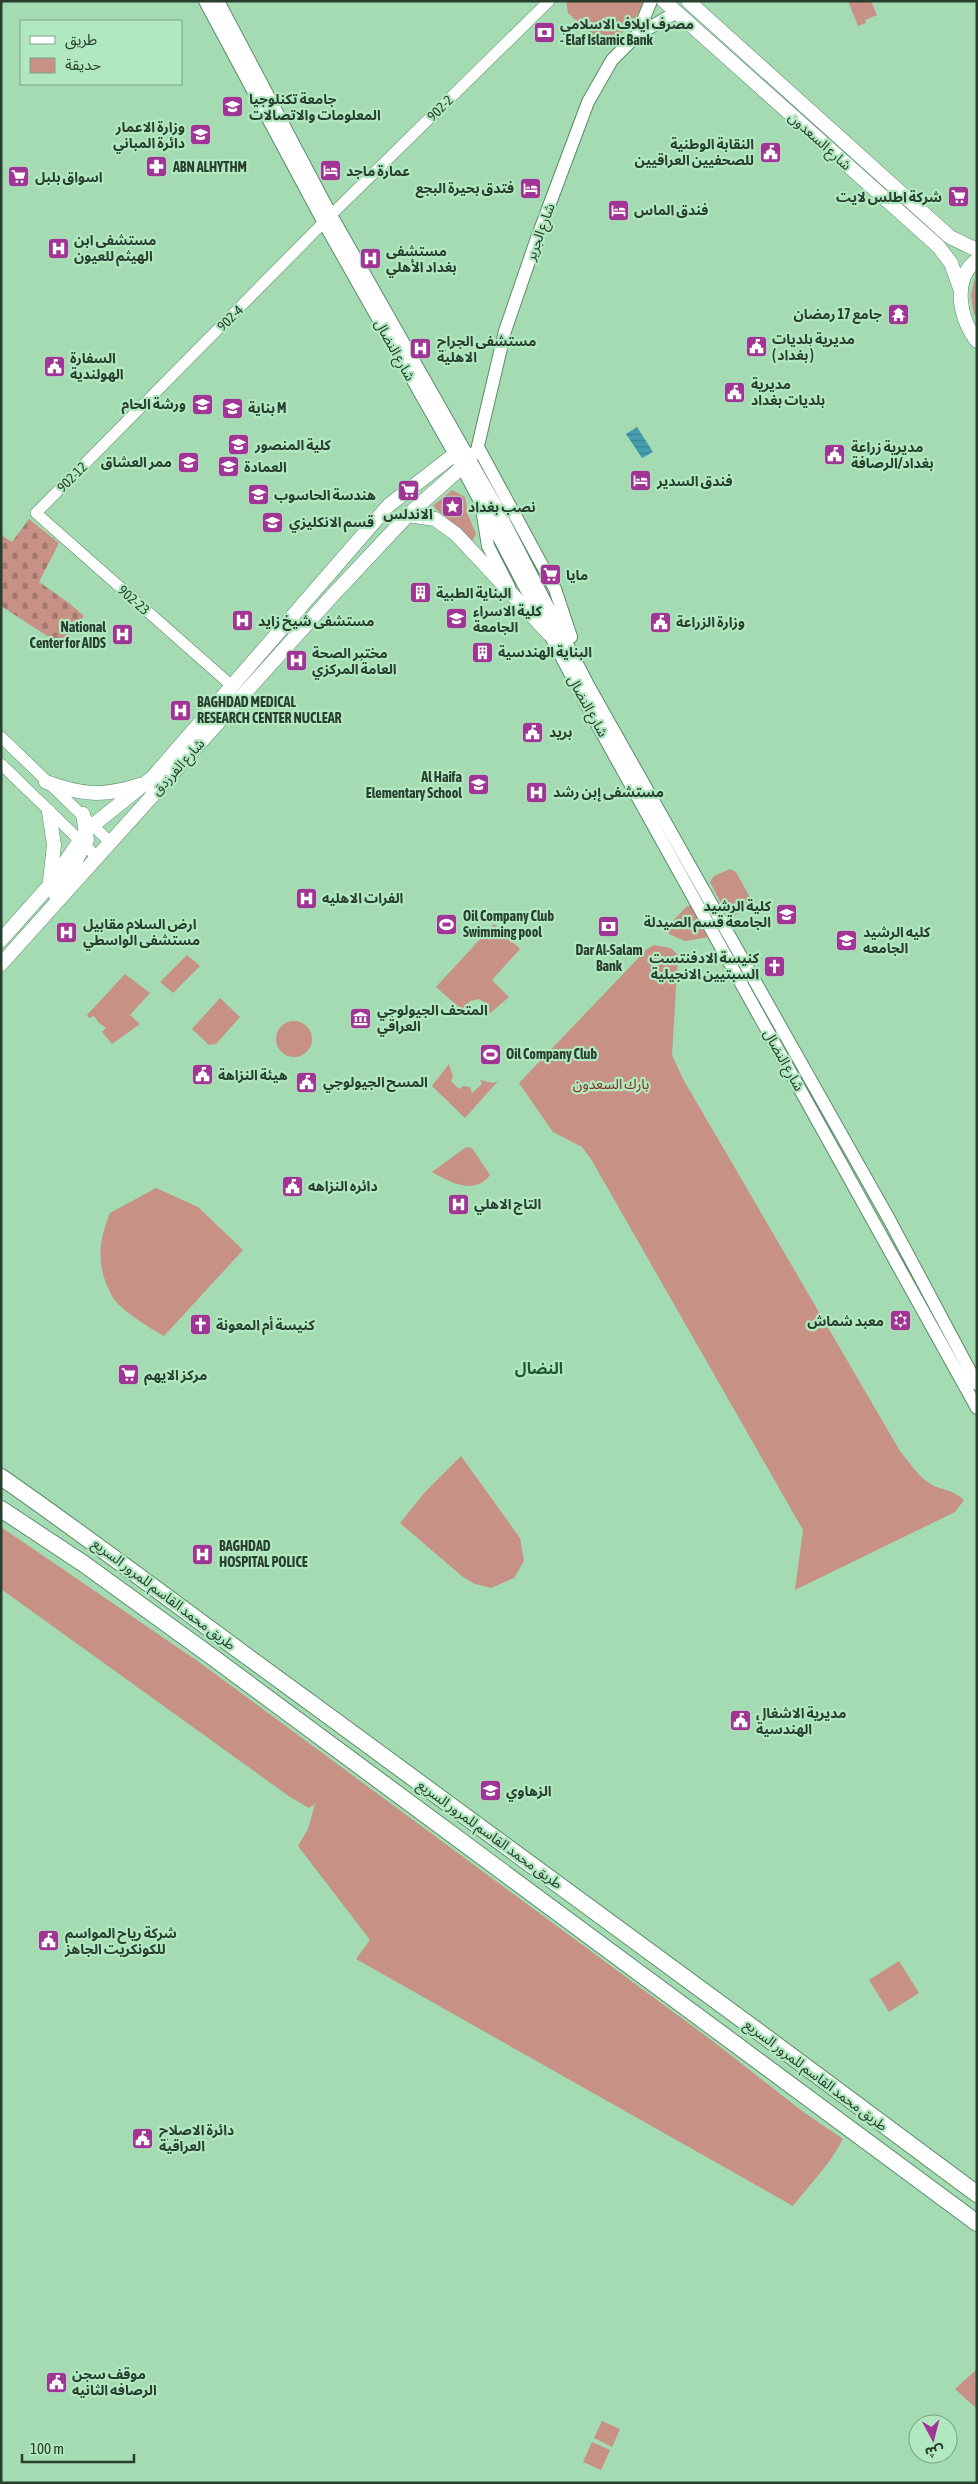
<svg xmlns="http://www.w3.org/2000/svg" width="978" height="2484" font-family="'Asap Condensed','Noto Sans Arabic',sans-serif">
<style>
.green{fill:#c79186;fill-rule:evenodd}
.cemetery{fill:url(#cemetery-stones)}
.water{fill:url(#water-rules)}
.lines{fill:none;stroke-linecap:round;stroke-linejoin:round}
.tertiary-casing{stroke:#598d69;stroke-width:12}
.secondary-casing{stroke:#598d69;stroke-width:14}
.primary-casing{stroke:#598d69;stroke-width:15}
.motorway-casing{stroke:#598d69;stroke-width:18}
.tertiary{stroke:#fff;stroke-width:11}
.secondary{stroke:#fff;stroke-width:12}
.primary{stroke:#fff;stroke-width:14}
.motorway{stroke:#fff;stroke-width:16}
.labels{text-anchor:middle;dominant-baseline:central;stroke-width:4.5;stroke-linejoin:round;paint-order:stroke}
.poi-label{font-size:14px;font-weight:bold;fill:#283e2e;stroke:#b1e8c0;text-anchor:start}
.street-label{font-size:14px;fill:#283e2e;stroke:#b1e8c0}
.park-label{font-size:14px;fill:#802d1d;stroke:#b1e8c0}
.quarter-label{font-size:16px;font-weight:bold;fill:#215533;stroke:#b1e8c0}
</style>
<defs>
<pattern id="cemetery-stones" width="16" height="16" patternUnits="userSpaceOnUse" patternTransform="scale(1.25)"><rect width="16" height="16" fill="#c79186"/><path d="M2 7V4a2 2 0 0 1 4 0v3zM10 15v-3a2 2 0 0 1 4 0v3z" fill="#a2786e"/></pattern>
<pattern id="water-rules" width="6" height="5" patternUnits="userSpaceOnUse" patternTransform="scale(1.25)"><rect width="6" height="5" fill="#449eb0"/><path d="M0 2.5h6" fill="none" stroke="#398290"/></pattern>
</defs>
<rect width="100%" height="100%" fill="#a4dbb3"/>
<!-- green -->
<path class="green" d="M566 1H644C637 20 621 40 600 42L568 13Z
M848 1H871L877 15 865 20 866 23 858 26Z
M975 278 977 314 974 315 971 295Z
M452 490 465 497 468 515 476 534 472 541 433 506ZM447 500 459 501 457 513 445 511Z
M730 869 736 872 752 901 749 909 733 916 726 913 710 882 714 876Z
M687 906H692L709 937 685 941 669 934 667 927Z
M494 924 520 949 492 980 509 997 489 1014 485 1011 486 1003 479 999 470 1001 462 1010 436 987Z
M654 945 671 948 678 955 672 1055 683 1079 900 1451C909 1462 917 1475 929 1483 941 1491 951 1488 964 1500L955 1512 795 1590 803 1530 591 1159 582 1147 553 1132 519 1083 646 950Z
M187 955 200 966 173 993 160 982Z
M125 974 150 993 130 1015 140 1024 112 1044 102 1032 106 1028 99 1023 94 1016 89 1018 87 1015Z
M220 998 240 1017 216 1044 209 1045 192 1029Z
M276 1039a18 18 0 1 1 36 0a18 18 0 1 1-36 0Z
M449 1064 453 1077 451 1081 459 1089 464 1086 470 1087 472 1093 482 1084 480 1080 493 1083 498 1081 465 1118 432 1086Z
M466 1147 472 1148 490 1175C475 1196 449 1182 432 1172Z
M156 1188 198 1207 243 1250 164 1336C151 1329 119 1309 112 1296 96 1267 98 1242 110 1213Z
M461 1456 520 1538 524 1561 514 1578 491 1588 475 1584 463 1577 400 1523 425 1492Z
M1 1527 199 1662 714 2042 802 2111 843 2139C831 2163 810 2184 793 2206L356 1959 370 1940 298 1846 308 1829 315 1804 309 1808 290 1797 1 1589Z
M899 1961 919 1993 889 2012 869 1980Z
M977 2369V2409L955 2389Z
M602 2421 620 2429 612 2447 594 2438Z
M592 2442 610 2450 601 2470 583 2462Z"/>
<!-- cemetery -->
<path class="cemetery" d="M29 519 59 543 39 582 69 603 84 616 61 645 1 606V535L12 542Z"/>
<!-- water -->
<path class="water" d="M637 427 653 452 642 458 626 434Z"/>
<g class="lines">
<defs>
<path id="tertiary" d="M232 686 36 513 331 215 549 1
M1 737 110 842
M1 764 98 858"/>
<path id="secondary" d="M205 1 324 223 462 467 592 715 977 1408
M218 1 331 215 495 504 588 685 889 1219 977 1384
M637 35 677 12
M478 447 555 589 571 637
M466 464 477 450 505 331 537 238 588 102 612 60 637 35 651 1
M483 515 488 546 509 587"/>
<path id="primary" d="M664 1 938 246 951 263 961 291
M688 1 950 237 977 250
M977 260C951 279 960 320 977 341
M408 515 435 519 456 534 549 634
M46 782C82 795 103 797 140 785
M49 812 54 845 50 881
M56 896 87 840 83 814
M1 940 49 886 87 830 152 778 389 505 455 454
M1 964 332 596 408 515 462 467"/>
<path id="motorway" d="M1 1477C106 1550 207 1628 311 1703 534 1866 756 2029 977 2194
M1 1509 84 1564 211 1656 977 2223"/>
</defs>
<!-- tertiary casing -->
<use href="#tertiary" class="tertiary-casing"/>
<!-- secondary casing -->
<use href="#secondary" class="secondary-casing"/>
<!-- primary casing -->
<use href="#primary" class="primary-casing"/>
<!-- motorway casing -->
<use href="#motorway" class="motorway-casing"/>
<!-- tertiary -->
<use href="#tertiary" class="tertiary"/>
<!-- secondary -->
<use href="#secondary" class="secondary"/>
<!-- primary -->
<use href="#primary" class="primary"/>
<!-- motorway -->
<use href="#motorway" class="motorway"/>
</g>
<!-- icons -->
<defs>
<symbol id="bank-square" viewBox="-11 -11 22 22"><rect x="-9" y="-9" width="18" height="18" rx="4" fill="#a13595" stroke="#b1e8c0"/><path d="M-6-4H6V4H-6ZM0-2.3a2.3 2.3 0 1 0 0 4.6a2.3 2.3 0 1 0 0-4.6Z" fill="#fff"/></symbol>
<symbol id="university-square" viewBox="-11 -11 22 22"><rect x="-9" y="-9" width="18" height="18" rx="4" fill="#a13595" stroke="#b1e8c0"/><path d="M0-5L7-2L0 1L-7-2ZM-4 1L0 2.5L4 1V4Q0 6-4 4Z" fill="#fff"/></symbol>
<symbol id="civic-square" viewBox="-11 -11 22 22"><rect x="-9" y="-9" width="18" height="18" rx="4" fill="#a13595" stroke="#b1e8c0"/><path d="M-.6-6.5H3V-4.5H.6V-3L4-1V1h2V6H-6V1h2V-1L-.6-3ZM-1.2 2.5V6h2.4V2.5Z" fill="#fff"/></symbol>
<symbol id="pharmacy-square" viewBox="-11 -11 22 22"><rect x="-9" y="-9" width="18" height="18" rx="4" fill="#a13595" stroke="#b1e8c0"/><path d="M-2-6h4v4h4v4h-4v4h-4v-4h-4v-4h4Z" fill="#fff"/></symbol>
<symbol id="hotel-square" viewBox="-11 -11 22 22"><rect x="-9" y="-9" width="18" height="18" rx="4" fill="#a13595" stroke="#b1e8c0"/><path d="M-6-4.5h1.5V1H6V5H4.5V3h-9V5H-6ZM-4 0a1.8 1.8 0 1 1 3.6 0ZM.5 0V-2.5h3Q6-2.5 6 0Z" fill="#fff"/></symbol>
<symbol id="supermarket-square" viewBox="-11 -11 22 22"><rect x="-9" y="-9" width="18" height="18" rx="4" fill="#a13595" stroke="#b1e8c0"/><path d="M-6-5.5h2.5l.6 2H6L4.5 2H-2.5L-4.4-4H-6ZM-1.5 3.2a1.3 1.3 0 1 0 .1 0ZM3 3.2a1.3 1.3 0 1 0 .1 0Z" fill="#fff"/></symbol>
<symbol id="hospital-square" viewBox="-11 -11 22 22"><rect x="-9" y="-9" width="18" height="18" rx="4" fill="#a13595" stroke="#b1e8c0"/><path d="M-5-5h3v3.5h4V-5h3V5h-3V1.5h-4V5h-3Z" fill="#fff"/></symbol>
<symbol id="temple-square" viewBox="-11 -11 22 22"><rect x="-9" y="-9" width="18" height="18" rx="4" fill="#a13595" stroke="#b1e8c0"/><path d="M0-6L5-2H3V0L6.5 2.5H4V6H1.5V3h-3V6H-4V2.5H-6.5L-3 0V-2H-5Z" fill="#fff"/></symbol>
<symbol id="sight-square" viewBox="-11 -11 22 22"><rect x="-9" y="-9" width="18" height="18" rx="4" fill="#a13595" stroke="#b1e8c0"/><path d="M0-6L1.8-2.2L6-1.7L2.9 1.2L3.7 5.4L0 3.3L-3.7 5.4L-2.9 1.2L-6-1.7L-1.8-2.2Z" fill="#fff"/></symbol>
<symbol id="building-square" viewBox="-11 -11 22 22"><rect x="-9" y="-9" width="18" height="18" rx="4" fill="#a13595" stroke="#b1e8c0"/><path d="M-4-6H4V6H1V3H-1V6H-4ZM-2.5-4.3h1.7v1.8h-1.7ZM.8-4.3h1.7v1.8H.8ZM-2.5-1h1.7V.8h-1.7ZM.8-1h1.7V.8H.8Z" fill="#fff"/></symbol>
<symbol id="school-square" viewBox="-11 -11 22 22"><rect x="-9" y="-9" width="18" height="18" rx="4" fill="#a13595" stroke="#b1e8c0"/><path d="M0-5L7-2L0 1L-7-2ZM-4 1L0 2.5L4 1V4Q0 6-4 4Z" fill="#fff"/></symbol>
<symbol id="stadium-square" viewBox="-11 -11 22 22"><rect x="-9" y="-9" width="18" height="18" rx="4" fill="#a13595" stroke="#b1e8c0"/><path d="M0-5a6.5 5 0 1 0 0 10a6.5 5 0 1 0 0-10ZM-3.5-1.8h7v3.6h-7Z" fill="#fff"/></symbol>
<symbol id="church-square" viewBox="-11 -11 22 22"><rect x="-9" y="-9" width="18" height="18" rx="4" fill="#a13595" stroke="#b1e8c0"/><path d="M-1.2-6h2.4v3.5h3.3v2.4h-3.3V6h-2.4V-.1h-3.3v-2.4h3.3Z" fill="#fff"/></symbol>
<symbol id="museum-square" viewBox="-11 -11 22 22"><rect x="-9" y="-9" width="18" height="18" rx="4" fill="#a13595" stroke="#b1e8c0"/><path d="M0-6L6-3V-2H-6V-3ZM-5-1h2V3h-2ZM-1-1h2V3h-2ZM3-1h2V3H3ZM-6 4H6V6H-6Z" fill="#fff"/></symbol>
<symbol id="synagogue-square" viewBox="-11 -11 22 22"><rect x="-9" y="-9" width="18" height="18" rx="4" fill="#a13595" stroke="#b1e8c0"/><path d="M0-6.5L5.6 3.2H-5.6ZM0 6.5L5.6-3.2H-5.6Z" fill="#fff"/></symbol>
</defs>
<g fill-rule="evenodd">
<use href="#bank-square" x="532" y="20" width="25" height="25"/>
<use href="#university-square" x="220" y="94" width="25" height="25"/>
<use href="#university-square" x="188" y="122" width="25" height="25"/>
<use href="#civic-square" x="758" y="140" width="25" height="25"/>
<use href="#pharmacy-square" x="144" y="154" width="25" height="25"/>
<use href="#hotel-square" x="318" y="158" width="25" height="25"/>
<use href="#supermarket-square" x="6" y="164" width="25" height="25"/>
<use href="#hotel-square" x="518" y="176" width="25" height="25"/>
<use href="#supermarket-square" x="946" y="184" width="25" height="25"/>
<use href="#hotel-square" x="606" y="198" width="25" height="25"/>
<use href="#hospital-square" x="46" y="236" width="25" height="25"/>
<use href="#hospital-square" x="358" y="246" width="25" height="25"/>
<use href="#temple-square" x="886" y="302" width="25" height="25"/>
<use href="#civic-square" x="744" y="334" width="25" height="25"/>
<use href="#hospital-square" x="408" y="336" width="25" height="25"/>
<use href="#civic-square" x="42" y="354" width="25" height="25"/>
<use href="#civic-square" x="722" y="380" width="25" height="25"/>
<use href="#university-square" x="190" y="392" width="25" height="25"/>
<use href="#university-square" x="220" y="396" width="25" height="25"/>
<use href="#university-square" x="226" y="432" width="25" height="25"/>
<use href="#civic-square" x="822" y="442" width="25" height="25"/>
<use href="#university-square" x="176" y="450" width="25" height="25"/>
<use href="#university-square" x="216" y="454" width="25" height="25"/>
<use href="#hotel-square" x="628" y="468" width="25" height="25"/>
<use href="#supermarket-square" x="396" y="478" width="25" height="25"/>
<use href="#university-square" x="246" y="482" width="25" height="25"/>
<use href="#sight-square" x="440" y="494" width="25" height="25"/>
<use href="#university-square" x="260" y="510" width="25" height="25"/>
<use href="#supermarket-square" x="538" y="562" width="25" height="25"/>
<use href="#building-square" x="408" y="580" width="25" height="25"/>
<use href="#university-square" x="444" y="606" width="25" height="25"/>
<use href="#hospital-square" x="230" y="608" width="25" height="25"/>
<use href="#civic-square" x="648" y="610" width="25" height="25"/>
<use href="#hospital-square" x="110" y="622" width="25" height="25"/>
<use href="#building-square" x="470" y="640" width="25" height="25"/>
<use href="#hospital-square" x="284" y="648" width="25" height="25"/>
<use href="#hospital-square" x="168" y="698" width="25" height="25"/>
<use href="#civic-square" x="520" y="720" width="25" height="25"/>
<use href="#school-square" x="466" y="772" width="25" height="25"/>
<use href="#hospital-square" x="524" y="780" width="25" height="25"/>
<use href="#hospital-square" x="294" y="886" width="25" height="25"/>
<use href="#school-square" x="774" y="902" width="25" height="25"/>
<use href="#stadium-square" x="434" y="912" width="25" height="25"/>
<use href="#bank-square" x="596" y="914" width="25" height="25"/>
<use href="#hospital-square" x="54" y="920" width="25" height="25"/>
<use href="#university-square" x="834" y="928" width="25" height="25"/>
<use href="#church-square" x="762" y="954" width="25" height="25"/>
<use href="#museum-square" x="348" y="1006" width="25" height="25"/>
<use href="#stadium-square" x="478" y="1042" width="25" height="25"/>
<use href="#civic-square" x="190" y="1062" width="25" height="25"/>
<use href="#civic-square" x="294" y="1070" width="25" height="25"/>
<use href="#civic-square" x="280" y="1174" width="25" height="25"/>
<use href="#hospital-square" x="446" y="1192" width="25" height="25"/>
<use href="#synagogue-square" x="888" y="1308" width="25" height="25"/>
<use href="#church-square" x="188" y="1312" width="25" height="25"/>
<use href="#supermarket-square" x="116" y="1362" width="25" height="25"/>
<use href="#hospital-square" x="190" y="1542" width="25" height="25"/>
<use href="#civic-square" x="728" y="1708" width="25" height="25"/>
<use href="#school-square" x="478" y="1778" width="25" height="25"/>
<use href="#civic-square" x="36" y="1928" width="25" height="25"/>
<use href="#civic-square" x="130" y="2126" width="25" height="25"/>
<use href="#civic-square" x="44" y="2370" width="25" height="25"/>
</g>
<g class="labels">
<!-- poi labels -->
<g class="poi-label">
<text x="560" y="24">مصرف ايلاف الاسلامي<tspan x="560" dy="16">- Elaf Islamic Bank</tspan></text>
<text x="249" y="99">جامعة تكنلوجيا<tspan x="249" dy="16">المعلومات والاتصالات</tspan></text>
<text x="185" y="127" text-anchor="end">وزارة الاعمار<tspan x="185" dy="16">دائرة المباني</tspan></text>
<text x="754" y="144" text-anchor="end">النقابة الوطنية<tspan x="754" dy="16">للصحفيين العراقيين</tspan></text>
<text x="173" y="167">ABN ALHYTHM</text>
<text x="346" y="171">عمارة ماجد</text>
<text x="35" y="177">اسواق بلبل</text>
<text x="514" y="188" text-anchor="end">فتدق بحيرة البجع</text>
<text x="942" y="197" text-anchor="end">شركة اطلس لايت</text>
<text x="634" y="210">فندق الماس</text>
<text x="74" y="240">مستشفى ابن<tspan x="74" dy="16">الهيثم للعيون</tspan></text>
<text x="386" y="251">مستشفى<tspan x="386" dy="16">بغداد الأهلي</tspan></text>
<text x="882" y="314" text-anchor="end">جامع 17 رمضان</text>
<text x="772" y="339">مديرية بلديات<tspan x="772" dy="16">( بغداد )</tspan></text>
<text x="437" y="341">مستشفى الجراح<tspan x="437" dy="16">الاهلية</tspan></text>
<text x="70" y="358">السفارة<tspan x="70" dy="16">الهولندية</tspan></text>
<text x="751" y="384">مديرية<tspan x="751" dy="16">بلديات بغداد</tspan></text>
<text x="186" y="404" text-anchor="end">ورشة الحام</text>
<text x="248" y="408">بناية M</text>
<text x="255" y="445">كلية المنصور</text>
<text x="851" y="447">مديرية زراعة<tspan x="851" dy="16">بغداد/الرصافة</tspan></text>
<text x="172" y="462" text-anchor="end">ممر العشاق</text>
<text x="244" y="467">العمادة</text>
<text x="657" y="481">فندق السدير</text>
<text x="274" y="495">هندسة الحاسوب</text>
<text x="468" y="507">نصب بغداد</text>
<text x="408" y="514" text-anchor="middle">الاندلس</text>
<text x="289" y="522">قسم الانكليزي</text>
<text x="566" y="575">مايا</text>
<text x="436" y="593">البناية الطبية</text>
<text x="473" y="611">كلية الاسراء<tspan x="473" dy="16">الجامعة</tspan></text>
<text x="258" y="621">مستشفى شيخ زايد</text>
<text x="676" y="622">وزارة الزراعة</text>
<text x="106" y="627" text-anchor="end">National<tspan x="106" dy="16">Center for AIDS</tspan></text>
<text x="498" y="652">البناية الهندسية</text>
<text x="312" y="653">مختبر الصحة<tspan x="312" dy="16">العامة المركزي</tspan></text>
<text x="197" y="702">BAGHDAD MEDICAL<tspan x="197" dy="16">RESEARCH CENTER NUCLEAR</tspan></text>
<text x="549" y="732">بريد</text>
<text x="462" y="777" text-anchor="end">Al Haifa<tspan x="462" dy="16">Elementary School</tspan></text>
<text x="553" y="792">مستشفى إبن رشد</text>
<text x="322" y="898">الفرات الاهليه</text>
<text x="771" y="906" text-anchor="end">كلية الرشيد<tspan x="771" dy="16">الجامعة قسم الصيدلة</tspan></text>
<text x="463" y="916">Oil Company Club<tspan x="463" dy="16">Swimming pool</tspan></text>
<text x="83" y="924">ارض السلام مقابيل<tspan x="83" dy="16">مستشفى الواسطي</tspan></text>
<text x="863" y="932">كليه الرشيد<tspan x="863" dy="16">الجامعه</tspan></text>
<text x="609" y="950" text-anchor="middle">Dar Al-Salam<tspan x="609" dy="16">Bank</tspan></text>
<text x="759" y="958" text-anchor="end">كنيسة الادفنتست<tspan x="759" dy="16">السبتيين الانجيلية</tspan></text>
<text x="377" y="1010">المتحف الجيولوجي<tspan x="377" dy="16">العراقي</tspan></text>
<text x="506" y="1054">Oil Company Club</text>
<text x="218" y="1075">هيئة النزاهة</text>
<text x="323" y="1082">المسح الجيولوجي</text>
<text x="308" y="1186">دائره النزاهه</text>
<text x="474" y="1204">التاج الاهلي</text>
<text x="884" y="1321" text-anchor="end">معبد شماش</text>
<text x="216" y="1325">كنيسة أم المعونة</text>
<text x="144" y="1375">مركز الايهم</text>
<text x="219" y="1546">BAGHDAD<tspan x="219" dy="16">HOSPITAL POLICE</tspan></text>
<text x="756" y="1713">مديرية الاشغال<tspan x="756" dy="16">الهندسية</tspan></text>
<text x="506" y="1791">الزهاوي</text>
<text x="65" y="1933">شركة رياح المواسم<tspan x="65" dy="16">للكونكريت الجاهز</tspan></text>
<text x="159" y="2130">دائرة الاصلاح<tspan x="159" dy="16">العراقية</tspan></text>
<text x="72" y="2374">موقف سجن<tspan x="72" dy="16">الرصافه الثانيه</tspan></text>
</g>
<!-- street labels -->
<g class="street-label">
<text transform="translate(440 108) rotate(-45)">902-2</text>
<text transform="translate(820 141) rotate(42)">شارع السعدون</text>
<text transform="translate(540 232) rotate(-70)">شارع الجرير</text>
<text transform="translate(230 318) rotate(-45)">902-4</text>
<text transform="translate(395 350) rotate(61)">شارع النضال</text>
<text transform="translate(72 477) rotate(-45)">902-12</text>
<text transform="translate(134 600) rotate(41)">902-23</text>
<text transform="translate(588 706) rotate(61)">شارع النضال</text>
<text transform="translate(178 767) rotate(-48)">شارع الفرزدق</text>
<text transform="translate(784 1060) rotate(61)">شارع النضال</text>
<text transform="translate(164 1594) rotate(37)">طريق محمد القاسم للمرور السريع</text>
<text transform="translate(490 1834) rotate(36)">طريق محمد القاسم للمرور السريع</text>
<text transform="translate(816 2075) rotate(37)">طريق محمد القاسم للمرور السريع</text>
</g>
<!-- park labels -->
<g class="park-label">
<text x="611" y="1084">بارك السعدون</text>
</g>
<!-- quarter labels -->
<g class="quarter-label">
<text x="539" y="1368">النضال</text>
</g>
</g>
<!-- border -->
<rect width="978" height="2484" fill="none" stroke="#283e2e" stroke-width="5"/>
<!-- legend -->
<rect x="20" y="20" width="162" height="65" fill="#b1e8c0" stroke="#7aa486"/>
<rect x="30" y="36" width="25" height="8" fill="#ffffff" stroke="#7aa486"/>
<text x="65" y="45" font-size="15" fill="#283e2e">طريق</text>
<rect x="30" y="58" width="25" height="15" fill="#c79186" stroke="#7aa486"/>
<text x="65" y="70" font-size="15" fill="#283e2e">حديقة</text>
<!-- north arrow -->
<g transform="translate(933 2439) rotate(173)"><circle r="24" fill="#b1e8c0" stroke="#7aa486"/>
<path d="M0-4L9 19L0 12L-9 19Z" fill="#a13595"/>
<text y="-8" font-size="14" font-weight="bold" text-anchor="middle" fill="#283e2e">ش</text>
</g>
<!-- scale -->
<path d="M22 2454v8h112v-8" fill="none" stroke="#283e2e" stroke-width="2.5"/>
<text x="30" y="2454" font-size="15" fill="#283e2e" stroke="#b1e8c0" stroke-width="4" paint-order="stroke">100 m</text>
</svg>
